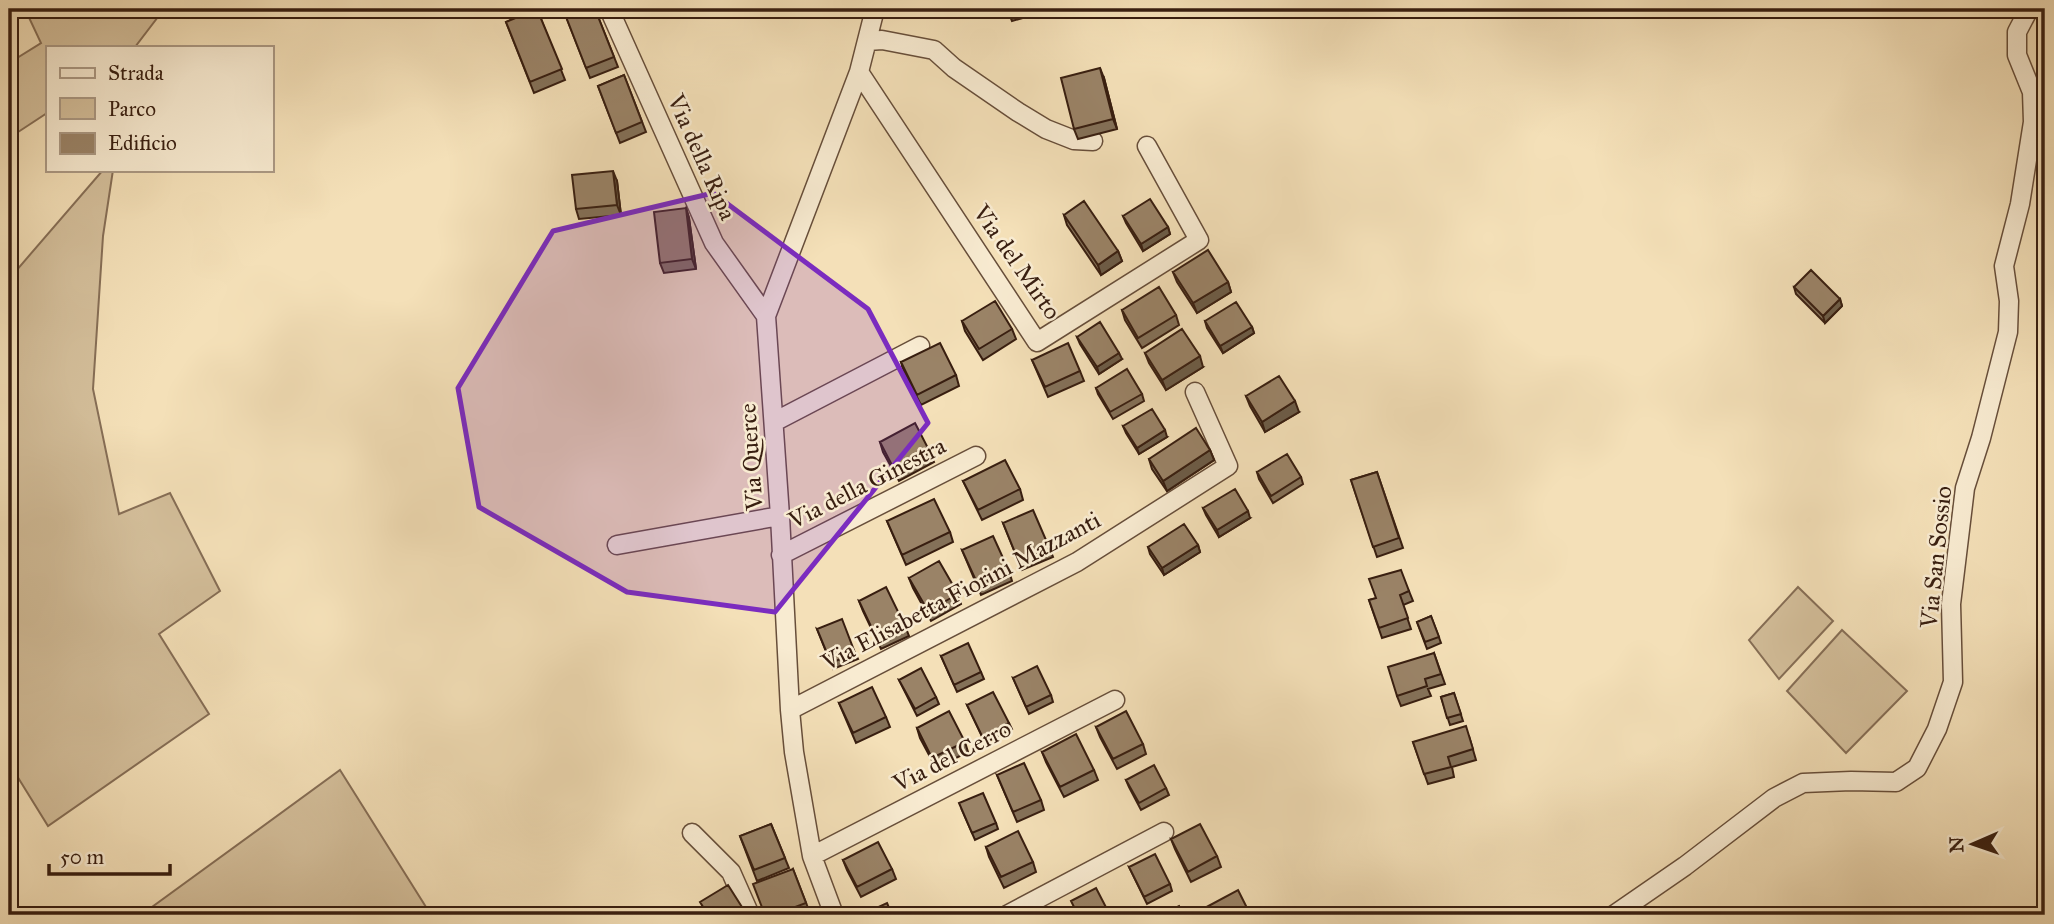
<svg xmlns="http://www.w3.org/2000/svg" width="2054" height="924" font-family="'IM FELL Great Primer',serif">
<style>
.green{fill:#d4bf9b;stroke:#866e56;stroke-width:2}
.lines{fill:none;stroke-linecap:round;stroke-linejoin:round}
.minor-casing{stroke:#674e3a;stroke-width:21}
.minor{stroke:#f8ebd1;stroke-width:18}
.wall{fill:#847159;stroke:#381e10;stroke-width:2}
.shaded-wall{fill:#6c5c48;stroke:#381e10;stroke-width:2}
.building{fill:#9a8367;stroke:#381e10;stroke-width:2}
.marked{fill:#7b2cbf;fill-opacity:0.2;stroke:#7b2cbf;stroke-width:5;stroke-linejoin:round}
.labels{text-anchor:middle;dominant-baseline:central;stroke-width:5;stroke-linejoin:round;paint-order:stroke}
.street-label{font-size:24px;fill:#381e10;stroke:#f8ebd1}
</style>
<rect width="100%" height="100%" fill="#f4e0b8"/>
<filter id="stains"><feTurbulence type="fractalNoise" baseFrequency=".00286" numOctaves="4"/><feColorMatrix values="0 0 0 0 .2 0 0 0 0 .09 0 0 0 0 .02 0 0 0 .5 -.17"/></filter>
<radialGradient id="worn" r=".72"><stop offset=".6" stop-color="#630" stop-opacity="0"/><stop offset="1" stop-color="#630" stop-opacity=".3"/></radialGradient>
<!-- green -->
<path class="green" d="M25 9H24H164L135 47H47V113L9 138V63L41 43Z
M103 170H113L103 236 93 389 119 514 170 493 220 591 159 634 209 714 48 826 9 763V279Z
M1798 587 1833 621 1779 679 1749 640Z
M1842 630 1907 691 1846 753 1787 691Z
M340 770 431 915H141Z"/>
<g class="lines">
<defs>
<path id="minor" d="M609 9 714 243 766 316
M868 41 882 40 934 50 954 68 1018 112 1046 129 1074 140 1093 141
M859 72 1037 342 1199 240 1147 146
M774 422 920 346
M617 545 780 516
M781 555 976 456
M790 710 1077 562 1228 466 1195 392
M692 833 731 872 750 915
M812 856 1115 700
M834 915 812 856 794 752 790 710 780 516 766 316 859 72 875 9
M1007 915 1164 832
M1614 915 1685 866 1774 798 1803 783 1851 781 1896 782 1917 768 1937 729 1953 682 1951 604 1965 488 1981 438 2008 332 2009 301 2004 266 2020 204 2033 122 2032 92 2017 55V32L2029 9"/>
</defs>
<!-- minor casing -->
<use href="#minor" class="minor-casing"/>
<!-- minor -->
<use href="#minor" class="minor"/>
</g>
<!-- wall -->
<path class="wall" d="M537 9 565 80 534 93 506 22Z
M563 9H595L618 67 590 78Z
M1007 9H1054L1012 21Z
M624 75 646 132 620 143 598 86Z
M1104 78 1117 129 1078 139 1074 129Z
M617 181 621 215 579 219 576 209Z
M686 208 689 218 696 269 664 273 660 263Z
M2045 209V227L2042 224 2039 218Z
M1064 215 1118 251 1122 261 1101 275 1067 225Z
M1123 216 1168 227 1170 234 1143 251 1126 223Z
M1173 272 1228 282 1231 292 1197 313 1177 282Z
M1794 287 1840 299 1842 306 1825 323 1796 294Z
M1122 310 1176 315 1179 325 1142 348 1125 320Z
M962 321 1012 329 1016 339 983 360 965 331Z
M1205 321 1252 327 1254 333 1223 353 1207 328Z
M1077 337 1122 359 1099 374 1080 344Z
M1145 353 1203 367 1166 390 1149 363Z
M1032 360 1080 371 1084 381 1048 397Z
M901 362 956 375 959 386 921 405 904 372Z
M1096 388 1142 394 1144 401 1113 419 1098 394Z
M1246 396 1299 412 1265 432 1250 406Z
M1123 426 1167 437 1139 454 1126 433Z
M880 442 930 452 934 462 899 481 883 452Z
M1210 450 1214 460 1167 491 1152 469 1149 459Z
M1257 472 1301 477 1303 484 1273 503 1259 479Z
M1377 472 1403 548 1377 557 1351 480Z
M963 481 1020 489 1023 500 982 520Z
M1203 508 1250 518 1219 537 1206 515Z
M887 521 950 532 953 542 906 565Z
M1003 523 1049 547 1053 557 1022 570Z
M1198 545 1200 552 1164 575 1150 554 1148 547Z
M962 550 1009 571 1012 581 981 595Z
M909 578 958 594 961 604 931 621 913 588Z
M1409 591 1413 601 1403 605 1411 629 1382 638 1369 600Z
M859 601 905 626 909 636 881 649 863 611Z
M1431 616 1441 643 1427 649 1417 622Z
M817 629 855 653 858 659 833 669Z
M1434 653 1445 684 1428 689 1431 696 1401 706 1397 696Z
M941 656 981 672 984 679 957 692Z
M1013 678 1051 695 1053 702 1029 714Z
M899 680 936 697 939 704 917 716Z
M1454 693 1463 721 1450 725 1441 697Z
M839 703 886 717 890 727 856 743Z
M967 705 1009 723 1012 729 985 743Z
M1096 727 1143 744 1146 754 1117 769 1100 737Z
M917 728 965 742 968 752 936 768 920 738Z
M1469 736 1476 760 1452 767 1454 777 1428 784 1413 742Z
M1042 752 1094 770 1098 780 1064 797 1046 762Z
M997 775 1041 800 1044 810 1017 822Z
M1126 780 1166 788 1169 795 1141 810 1129 787Z
M962 810 996 823 998 829 975 840Z
M771 824 789 868 757 881 740 836Z
M1171 839 1217 856 1221 867 1191 882 1175 849Z
M986 847 1033 862 1036 872 1004 888 989 857Z
M843 860 892 869 896 879 861 897 847 870Z
M1129 867 1170 884 1172 891 1147 904Z
M793 869 810 913 803 915H765Z"/>
<!-- shaded-wall -->
<path class="shaded-wall" d="M1100 68 1104 78 1117 129 1113 119Z
M613 171 617 181 621 215 617 205Z
M686 208 689 218 696 269 692 259Z
M1168 227 1170 234 1143 251 1141 244Z
M1118 251 1122 261 1101 275 1098 265Z
M1228 282 1231 292 1197 313 1193 303Z
M1840 299 1842 306 1825 323 1823 316Z
M1252 327 1254 333 1223 353 1220 346Z
M1119 353 1122 359 1099 374 1097 367Z
M1200 356 1203 367 1166 390 1162 380Z
M1295 401 1299 412 1265 432 1262 422Z
M1165 430 1167 437 1139 454 1137 448Z
M1210 450 1214 460 1167 491 1163 481Z
M1248 511 1250 518 1219 537 1217 530Z
M1198 545 1200 552 1164 575 1162 568Z"/>
<!-- building -->
<path class="building" d="M537 9 562 69 530 82 506 22Z
M563 9H595L614 57 586 68Z
M1100 68 1113 119 1074 129 1061 78Z
M624 75 642 122 616 133 598 86Z
M613 171 617 205 576 209 572 175Z
M1150 199 1168 227 1141 244 1123 216Z
M1084 201 1118 251 1098 265 1064 215Z
M686 208 692 259 660 263 654 212Z
M2045 209V222L2039 218Z
M1208 250 1228 282 1193 303 1173 272Z
M1811 270 1840 299 1823 316 1794 287Z
M1159 287 1176 315 1138 338 1122 310Z
M995 301 1012 329 979 349 962 321Z
M1236 302 1252 327 1220 346 1205 321Z
M1100 322 1119 353 1097 367 1077 337Z
M1182 329 1200 356 1162 380 1145 353Z
M940 343 956 375 917 395 901 362Z
M1068 343 1080 371 1045 387 1032 360Z
M1127 369 1142 394 1110 412 1096 388Z
M1279 376 1295 401 1262 422 1246 396Z
M1152 409 1165 430 1137 448 1123 426Z
M915 423 930 452 895 471 880 442Z
M1196 428 1210 450 1163 481 1149 459Z
M1287 454 1301 477 1271 496 1257 472Z
M1005 460 1020 489 978 510 963 481Z
M1377 472 1399 538 1373 547 1351 480Z
M1235 489 1248 511 1217 530 1203 508Z
M934 499 950 532 902 555 887 521Z
M1033 510 1049 547 1018 560 1003 523Z
M1184 524 1198 545 1162 568 1148 547Z
M993 536 1009 571 978 585 962 550Z
M939 561 958 594 928 611 909 578Z
M1401 570 1409 591 1400 595 1408 618 1379 628 1369 600 1376 598 1369 579Z
M886 587 905 626 877 639 859 601Z
M1431 616 1439 637 1425 642 1417 622Z
M842 619 855 653 831 663 817 629Z
M968 643 981 672 954 685 941 656Z
M1434 653 1441 674 1425 679 1427 686 1397 696 1388 667Z
M1037 666 1051 695 1026 707 1013 678Z
M921 668 936 697 915 709 899 680Z
M872 687 886 717 853 733 839 703Z
M993 692 1009 723 982 736 967 705Z
M1454 693 1461 714 1447 718 1441 697Z
M949 711 965 742 932 758 917 728Z
M1126 711 1143 744 1113 759 1096 727Z
M1466 726 1473 749 1448 757 1451 767 1424 774 1413 742Z
M1076 734 1094 770 1060 787 1042 752Z
M1024 763 1041 800 1013 812 997 775Z
M1154 765 1166 788 1139 803 1126 780Z
M983 793 996 823 972 833 959 803Z
M771 824 785 858 754 870 740 836Z
M1200 824 1217 856 1188 872 1171 839Z
M1018 831 1033 862 1001 877 986 847Z
M878 842 892 869 857 887 843 860Z
M1155 854 1170 884 1144 897 1129 867Z
M793 869 806 903 774 915H765L753 884Z
M728 885 747 915H708L700 902Z
M1096 888 1110 915H1078L1071 901Z
M1238 890 1250 914 1247 915H1204L1201 910Z
M887 903 892 915H864L863 914Z
M1179 906 1183 915H1161Z"/>
<!-- marked area -->
<path class="marked" d="M713 193 868 309 928 423 775 612 627 592 479 507 458 388 553 231Z"/>
<g class="labels">
<!-- street labels -->
<g class="street-label">
<text transform="translate(702 157) rotate(66)">Via della Ripa</text>
<text transform="translate(1017 262) rotate(55)">Via del Mirto</text>
<text transform="translate(751 457) rotate(-94)">Via Querce</text>
<text transform="translate(867 483) rotate(-27)">Via della Ginestra</text>
<text transform="translate(1936 557) rotate(-84)">Via San Sossio</text>
<text transform="translate(961 591) rotate(-28)">Via Elisabetta Fiorini Mazzanti</text>
<text transform="translate(952 756) rotate(-27)">Via del Cerro</text>
</g>
</g>
<!-- margin -->
<rect width="2054" height="924" fill="none" stroke="#f4e0b8" stroke-width="35"/>
<rect x="10" y="10" width="2033" height="903" fill="none" stroke="#381e10" stroke-width="3.5"/>
<rect x="18" y="18" width="2019" height="889" fill="none" stroke="#381e10" stroke-width="2"/>
<!-- legend -->
<rect x="46" y="46" width="228" height="126" fill="#f8ebd1" stroke="#ab9984" stroke-width="2"/>
<rect x="60" y="68" width="35" height="10" fill="#f8ebd1" stroke="#ab9984" stroke-width="2"/>
<text x="108" y="80" font-size="21" fill="#381e10">Strada</text>
<rect x="60" y="98" width="35" height="21" fill="#d4bf9b" stroke="#ab9984" stroke-width="2"/>
<text x="108" y="116" font-size="21" fill="#381e10">Parco</text>
<rect x="60" y="133" width="35" height="21" fill="#9a8367" stroke="#ab9984" stroke-width="2"/>
<text x="108" y="150" font-size="21" fill="#381e10">Edificio</text>
<!-- north arrow -->
<g transform="translate(1973 844) rotate(268)" stroke="#f8ebd1" stroke-width="5" paint-order="stroke">
<path d="M0-5L12 26L0 18L-12 26Z" fill="#381e10"/>
<text y="-10" font-size="19" font-weight="bold" text-anchor="middle" fill="#381e10">N</text>
</g>
<!-- scale -->
<path d="M49 864v10h121v-10" fill="none" stroke="#381e10" stroke-width="3.5"/>
<text x="60" y="864" font-size="21" fill="#381e10" stroke="#f8ebd1" stroke-width="5" paint-order="stroke">50 m</text>
<rect width="100%" height="100%" filter="url(#stains)"/>
<rect width="100%" height="100%" fill="url(#worn)"/>
</svg>
